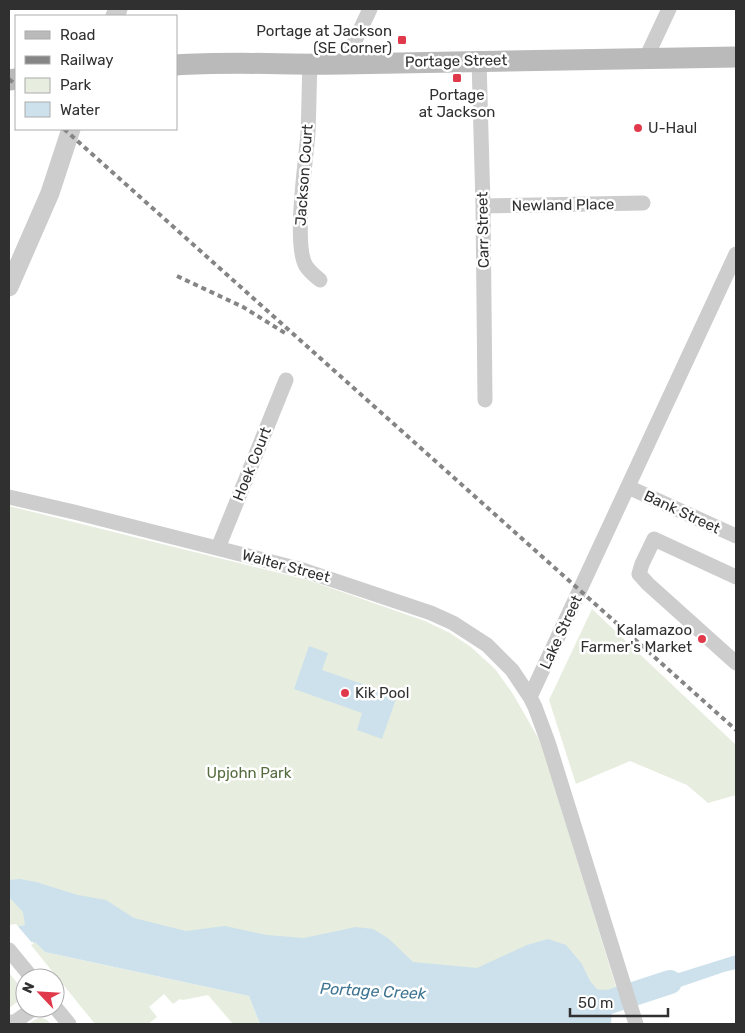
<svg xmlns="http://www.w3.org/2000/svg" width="745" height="1033" font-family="Rubik,sans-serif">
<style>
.green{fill:#e7eddf}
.water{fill:#cce1ec}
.pier{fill:#fff}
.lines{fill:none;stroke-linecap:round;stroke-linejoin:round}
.river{stroke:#cce1ec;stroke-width:24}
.minor{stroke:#cdcdcd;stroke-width:15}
.tertiary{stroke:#cdcdcd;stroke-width:19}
.secondary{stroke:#bababa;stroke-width:21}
.rail{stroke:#858585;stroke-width:4;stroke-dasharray:5 4;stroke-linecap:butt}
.poi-dot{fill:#e1394c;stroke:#fff;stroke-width:2}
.labels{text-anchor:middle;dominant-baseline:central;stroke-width:5;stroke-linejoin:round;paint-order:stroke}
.poi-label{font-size:15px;fill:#303030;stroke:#fff;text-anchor:end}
.street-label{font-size:15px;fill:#303030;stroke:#fff}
.park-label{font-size:15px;fill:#556c3e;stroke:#fff}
.water-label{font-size:16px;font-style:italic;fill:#3f7591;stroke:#fff}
</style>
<rect width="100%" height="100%" fill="#fff"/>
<!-- green -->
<path class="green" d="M9 506 308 580 425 621 450 633 471 647 495 669 513 694 541 743 617 990 609 996 512 987 26 925 9 928Z
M592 609 736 745V795L708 803 687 785 630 761 576 784 549 700Z
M33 942 36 943 45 952 249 996 260 1024H233L208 995 183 1000 180 999 173 1004 164 994 149 1007 157 1017 148 1024H95L31 945 33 944Z
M9 973 19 985 22 994 16 1003 9 1008Z
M40 1017 47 1020 51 1024H28Z"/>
<!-- water -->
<path class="water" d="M309 646 328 653 322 670 397 696 382 739 357 730 362 713 294 689Z
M20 879 36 882 78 895 106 900 134 918 186 931 225 926 267 935 304 938 356 927 373 929 388 938 413 962 477 968 527 945 548 939 566 945 582 964 590 981 602 995 609 996 612 993 617 1009 612 1010 611 1024H260L249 996 45 952 36 943 33 942 9 945V928L25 925 23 912 9 897V880Z
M736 955V969L724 972 642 1000 637 986Z"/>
<!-- pier -->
<path class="pier" d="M16 924 33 944 9 948V925Z"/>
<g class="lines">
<!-- river -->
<path class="river" d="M584 1001 609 1002 670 982"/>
<!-- minor -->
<path class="minor" d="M646 58 669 9
M479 60 483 206 485 400
M310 64C309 87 309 110 308 133 306 161 293 245 306 266 309 271 315 276 320 280
M344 64 370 9
M483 206 643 203
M628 487 736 536
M9 497 74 512 303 570 431 613 453 623 487 645 512 670 530 697
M218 548 286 380
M736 577 654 539 642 564 639 574 648 584 736 663
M9 950 32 978
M55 1007 69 1024
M9 1022H15L34 1008
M636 1024 548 742 535 707 530 697 736 254"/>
<!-- tertiary -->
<path class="tertiary" d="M115 16 118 9
M9 287 50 193 71 129"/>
<!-- secondary -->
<path class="secondary" d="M176 65C232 61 287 65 343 64 474 61 605 59 736 57
M9 80 16 79"/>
<!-- rail -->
<path class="rail" d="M9 79 16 85
M64 129 736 730
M177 276 243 307 285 333"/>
</g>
<!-- markers -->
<g class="poi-dot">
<rect x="397" y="35" width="10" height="10" rx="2.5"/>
<rect x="452" y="73" width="10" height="10" rx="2.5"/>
<circle cx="638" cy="128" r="5"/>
<circle cx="702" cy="639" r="5"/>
<circle cx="345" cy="693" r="5"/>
</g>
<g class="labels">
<!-- poi labels -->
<g class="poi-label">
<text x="392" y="31">Portage at Jackson<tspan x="392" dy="17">(SE Corner)</tspan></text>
<text x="457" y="95" text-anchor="middle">Portage<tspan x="457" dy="17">at Jackson</tspan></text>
<text x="648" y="128" text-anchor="start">U-Haul</text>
<text x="692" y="630">Kalamazoo<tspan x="692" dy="17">Farmer's Market</tspan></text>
<text x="355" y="693" text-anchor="start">Kik Pool</text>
</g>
<!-- street labels -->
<g class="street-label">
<text transform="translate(456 61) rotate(-1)">Portage Street</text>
<text transform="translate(304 175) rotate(-86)">Jackson Court</text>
<text transform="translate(563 205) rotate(-1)">Newland Place</text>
<text transform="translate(483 230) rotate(-91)">Carr Street</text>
<text transform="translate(252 464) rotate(-68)">Hoek Court</text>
<text transform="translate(682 512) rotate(25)">Bank Street</text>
<text transform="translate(286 566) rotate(15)">Walter Street</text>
<text transform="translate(561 632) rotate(-65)">Lake Street</text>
</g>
<!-- park labels -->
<g class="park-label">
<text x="249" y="773">Upjohn Park</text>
</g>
<!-- water labels -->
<g class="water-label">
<text transform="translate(373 991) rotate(3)">Portage Creek</text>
</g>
</g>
<!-- border -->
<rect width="745" height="1033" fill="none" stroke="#303030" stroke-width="20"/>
<!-- legend -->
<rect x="15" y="15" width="162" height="115" fill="#ffffff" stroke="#acacac"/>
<rect x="25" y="31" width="25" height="8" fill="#bababa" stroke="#acacac"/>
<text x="60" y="40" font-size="15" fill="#303030">Road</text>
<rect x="25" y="56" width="25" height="8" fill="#858585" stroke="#acacac"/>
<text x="60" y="65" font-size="15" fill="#303030">Railway</text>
<rect x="25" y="78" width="25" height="15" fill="#e7eddf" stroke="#acacac"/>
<text x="60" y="90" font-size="15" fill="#303030">Park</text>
<rect x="25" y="102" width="25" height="15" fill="#cce1ec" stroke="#acacac"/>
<text x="60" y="115" font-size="15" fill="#303030">Water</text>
<!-- north arrow -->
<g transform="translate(40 993) rotate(295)"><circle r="24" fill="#ffffff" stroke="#acacac"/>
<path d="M0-4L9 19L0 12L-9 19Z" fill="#e1394c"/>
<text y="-8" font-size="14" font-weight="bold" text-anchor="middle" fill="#303030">N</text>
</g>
<!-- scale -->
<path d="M570 1008v8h98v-8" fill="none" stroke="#303030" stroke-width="2.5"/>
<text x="578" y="1008" font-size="15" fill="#303030" stroke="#ffffff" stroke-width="4" paint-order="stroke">50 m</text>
</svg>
